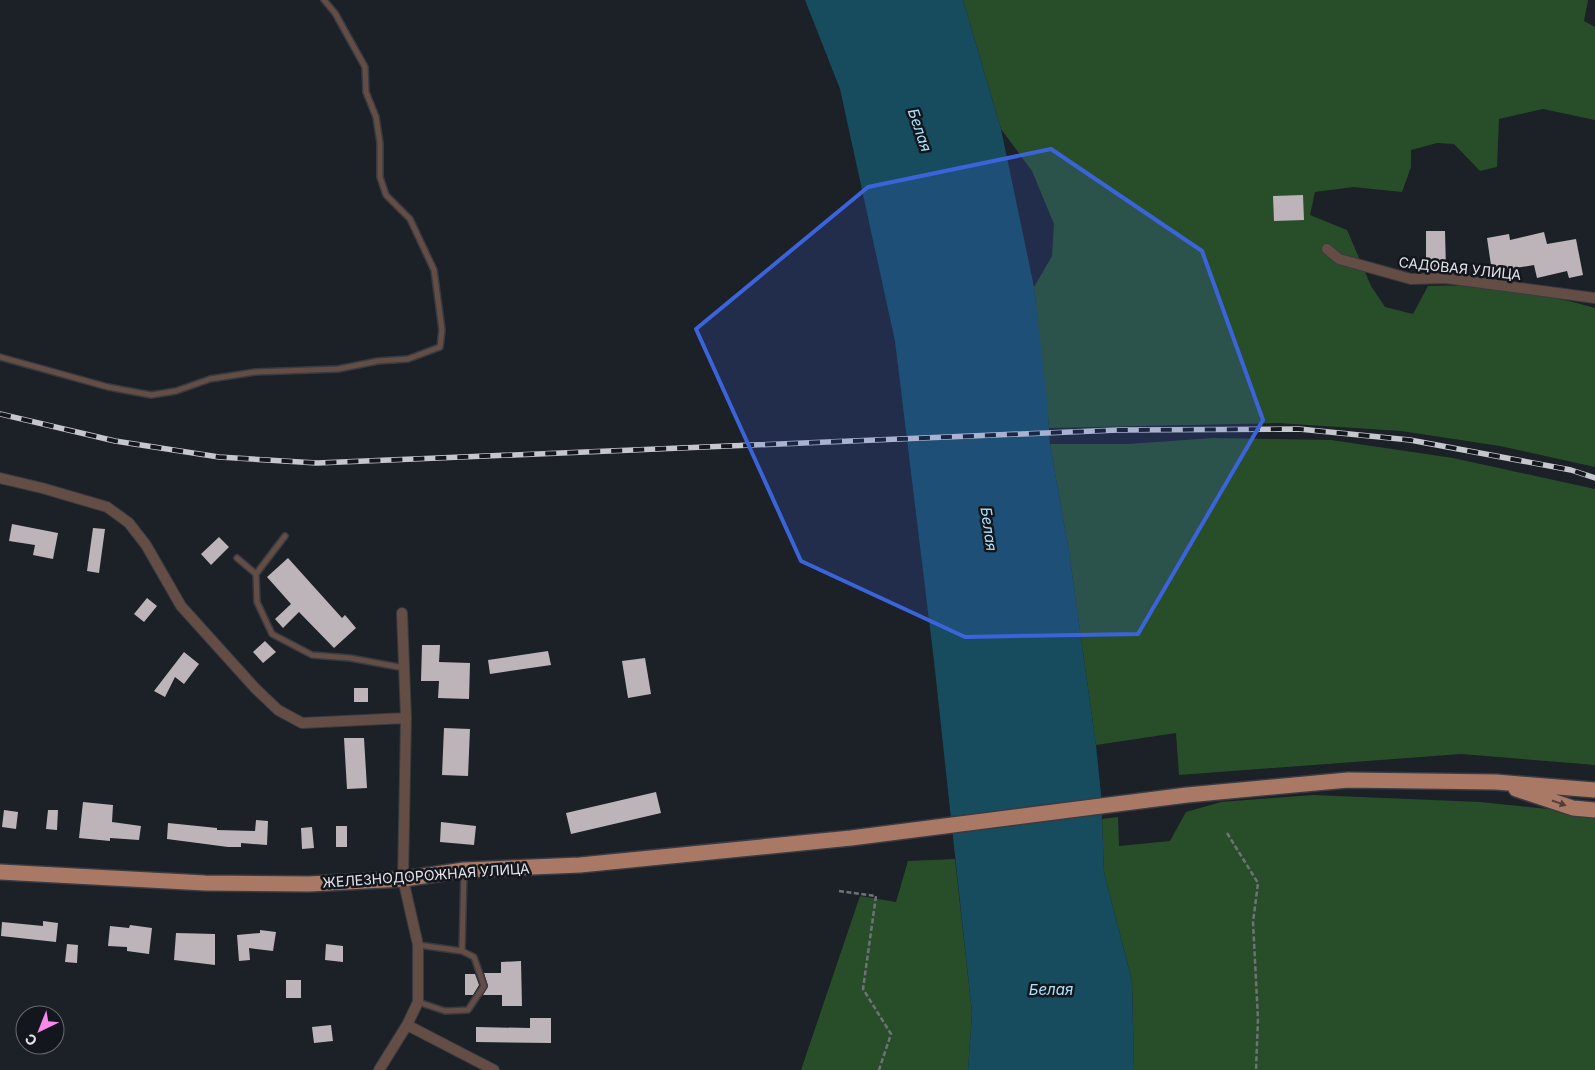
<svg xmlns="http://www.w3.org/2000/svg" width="1595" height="1070" font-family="Inter,sans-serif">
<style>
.green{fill:#284e29}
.water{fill:#174b5e}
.building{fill:#bdb4ba}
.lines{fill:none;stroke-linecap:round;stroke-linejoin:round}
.lane-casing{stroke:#383b42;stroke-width:8}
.street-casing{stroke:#383b42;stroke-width:12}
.primary-casing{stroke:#383b42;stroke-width:18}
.path{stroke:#6e7278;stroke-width:2.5;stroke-dasharray:5 2.5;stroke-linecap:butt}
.lane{stroke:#644d44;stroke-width:5}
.street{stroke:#644d44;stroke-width:10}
.primary{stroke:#a97966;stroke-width:15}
.rail-casing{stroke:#c5c7cd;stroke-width:5.5}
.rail{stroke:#13171d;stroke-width:4;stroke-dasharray:11;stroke-linecap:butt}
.oneway{fill:#4f3e3a}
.marked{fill:#3b64db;fill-opacity:0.2;stroke:#3b64db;stroke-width:4;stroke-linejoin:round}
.labels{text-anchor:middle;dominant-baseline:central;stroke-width:5;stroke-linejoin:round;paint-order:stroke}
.street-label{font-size:14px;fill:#e2e4e9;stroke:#13171d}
.water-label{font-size:15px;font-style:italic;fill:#ace2fa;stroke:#13171d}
</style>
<rect width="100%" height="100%" fill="#1c2027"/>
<!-- green -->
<path class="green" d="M963 0H1588L1584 21 1595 27V120L1543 109 1499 119 1497 167 1480 171 1454 144 1437 143 1411 150V167L1402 192 1353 187 1315 192 1310 215 1347 230 1371 286 1385 307 1413 314 1428 286C1484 283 1542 293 1595 308V467L1500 446 1401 431 1278 423 1049 428 1034 287 1052 256 1054 224 1032 171 1001 129Z
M1214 438 1331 440 1453 458 1595 489V765L1461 754 1179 775 1176 733 1096 745 1069 552 1050 444H1128Z
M1313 795 1480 802 1595 814V1070H1134L1132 981 1104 872 1102 819 1118 817 1119 846 1170 841 1186 812 1221 802Z
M955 859 972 1013 968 1070H801L860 896 896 902 908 861Z"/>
<!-- water -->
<path class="water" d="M805 0H963L1001 129 1034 287 1047 399 1050 444 1069 552 1096 745 1101 794 1104 872 1132 981 1134 1070H968L972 1013 934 661 895 341 840 89Z"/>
<!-- building -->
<path class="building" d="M1303 195 1304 220 1274 221 1273 196Z
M1426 231H1445L1446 270H1426Z
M1544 232 1547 244 1576 239 1583 275 1569 278 1567 271 1537 278 1534 265 1492 272 1487 238 1509 234 1510 240Z
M12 524 58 533 53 559 33 555 35 545 9 541Z
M93 528 105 529 99 573 87 571Z
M219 537 229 547 211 565 201 554Z
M288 558 342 618 345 615 356 628 334 648 299 612 283 628 275 619 291 604 267 577Z
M147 598 157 606 144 622 134 614Z
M265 641 276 652 263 663 253 652Z
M422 645H440L439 662 470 663 469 699 438 698 439 681H421Z
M548 651 551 665 490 674 488 660Z
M184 652 199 664 184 684 175 677 165 697 154 691Z
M645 658 651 694 628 698 622 661Z
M354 688H368V702H354Z
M444 728 470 729 468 776 442 775Z
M344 738H364L367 788 347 789Z
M656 792 661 813 571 834 566 813Z
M83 802 113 805 112 822 141 826 139 840 110 838V841L79 838Z
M4 810 18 812 16 829 2 827Z
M48 810H58L57 830 46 829Z
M256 820 268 821 267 845 241 843V847H228L167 839 168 823 217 828V830L255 831Z
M441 822 476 826 474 845 440 842Z
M336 826H347V847H336Z
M312 827 314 848 302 849 301 828Z
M43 921 58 923 56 942 1 936 2 922 43 926Z
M130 925 152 928 149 954 127 951V947L108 946 110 926 129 928Z
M260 930 276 932 273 951 249 948 250 960 239 961 237 935 260 933Z
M176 933 215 934V965L174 960Z
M67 944 78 945 77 963 65 962Z
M326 944 343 946V962L325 960Z
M521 961 522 1006H502V995H483L488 986 484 973H501V962Z
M465 974H475L479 985 473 995H465Z
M286 980H301V998H286Z
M530 1018H551V1043L476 1042V1027L530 1028Z
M331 1025 333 1041 314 1043 312 1027Z"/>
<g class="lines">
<defs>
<path id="lane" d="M0 357 108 387 151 395 176 391 210 379 255 372 338 369 378 361 408 359 440 347 442 330 434 270 410 219 386 195 380 177V143L376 117 366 92 365 67 335 13 324 0
M237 558 256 574 257 602 272 634 312 655 350 658 404 668
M256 574 285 536
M418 945 462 951
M418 1002 445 1011 468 1010 484 986 474 957 462 951 464 871"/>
<path id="street" d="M1327 249 1339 259 1411 279 1445 278 1595 298
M0 478 42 488 107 507 129 523 146 545 181 606 255 688 278 710 302 723 406 718
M407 1025 494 1070
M379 1070 407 1025 418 1002V945L403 879 406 718 402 613"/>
<path id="primary" d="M1516 789 1573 808 1595 810
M0 872 205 883 309 884 403 879 464 870 580 865 851 838 1187 795 1348 780 1496 782 1595 790"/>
</defs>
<!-- lane casing -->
<use href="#lane" class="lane-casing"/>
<!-- street casing -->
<use href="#street" class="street-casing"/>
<!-- primary casing -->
<use href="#primary" class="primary-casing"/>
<!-- path -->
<path class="path" d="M1227 833 1258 883 1253 922 1258 1019 1256 1070
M839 891 876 896 863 989 891 1034 879 1070"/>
<!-- lane -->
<use href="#lane" class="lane"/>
<!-- street -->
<use href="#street" class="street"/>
<!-- primary -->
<use href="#primary" class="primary"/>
<defs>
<path id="rail" d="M0 414 115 441 219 457 317 463 1118 430 1299 429 1410 440 1571 470 1595 478"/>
</defs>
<!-- rail casing -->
<use href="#rail" class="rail-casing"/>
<!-- rail -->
<use href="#rail" class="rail"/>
</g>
<!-- one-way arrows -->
<defs><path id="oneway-solid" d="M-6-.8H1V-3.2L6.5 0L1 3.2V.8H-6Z" transform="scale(1.25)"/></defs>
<use class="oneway" href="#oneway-solid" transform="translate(1559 803) rotate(19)"/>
<!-- marked area -->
<path class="marked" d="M1051 149 1202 251 1263 420 1138 634 965 637 801 561 696 329 868 187Z"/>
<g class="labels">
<!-- street labels -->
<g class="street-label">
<text transform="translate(1460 268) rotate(6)">САДОВАЯ УЛИЦА</text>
<text transform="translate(426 875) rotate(-4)">ЖЕЛЕЗНОДОРОЖНАЯ УЛИЦА</text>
</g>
<!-- water labels -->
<g class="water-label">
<text transform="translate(920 130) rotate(71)">Белая</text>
<text transform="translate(989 529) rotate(82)">Белая</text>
<text x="1051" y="989">Белая</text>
</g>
</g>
<!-- north arrow -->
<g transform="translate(40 1030) rotate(223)"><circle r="24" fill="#13171d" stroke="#66696f"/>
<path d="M0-4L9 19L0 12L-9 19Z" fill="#f888ea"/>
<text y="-8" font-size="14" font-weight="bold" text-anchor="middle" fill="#e2e4e9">С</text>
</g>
</svg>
